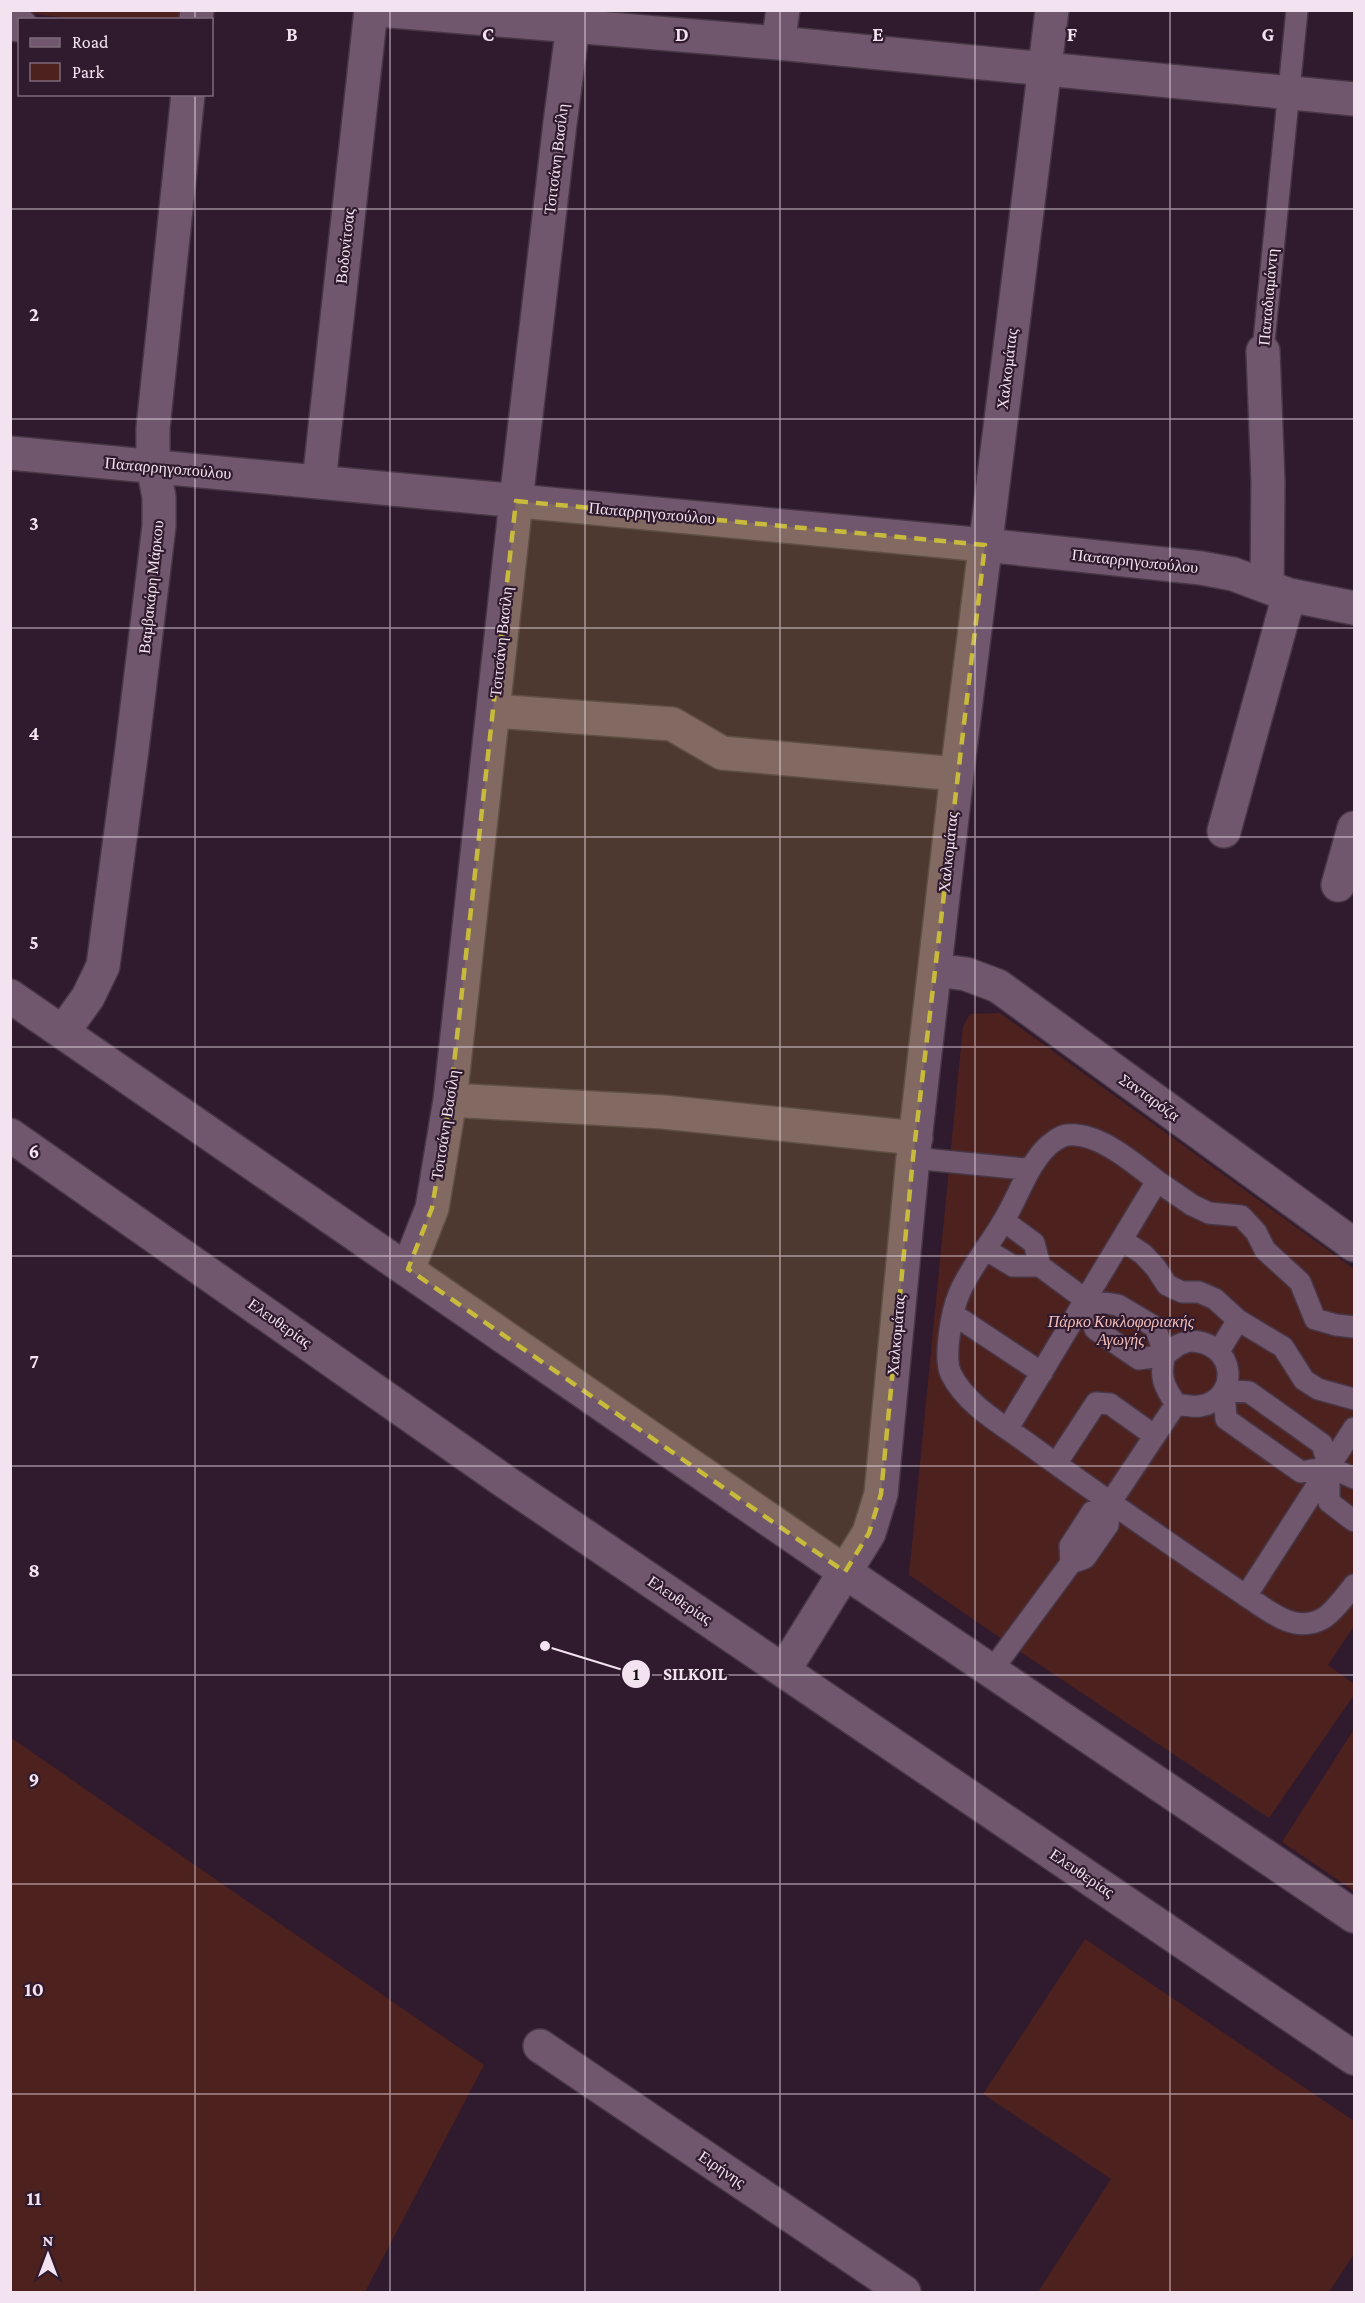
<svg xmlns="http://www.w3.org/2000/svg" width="1365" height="2303" font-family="'Crimson Pro',serif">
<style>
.green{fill:#4d211e}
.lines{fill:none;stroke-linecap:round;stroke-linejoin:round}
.service-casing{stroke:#473645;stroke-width:24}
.minor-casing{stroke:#473645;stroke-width:36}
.service{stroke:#71576d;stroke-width:21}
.minor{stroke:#71576d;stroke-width:33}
.marked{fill:#c8bb3b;fill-opacity:0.2;stroke:#c8bb3b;stroke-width:4.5;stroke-dasharray:12 8;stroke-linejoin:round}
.grid{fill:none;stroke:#f3e3f0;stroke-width:1.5;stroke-opacity:0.55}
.labels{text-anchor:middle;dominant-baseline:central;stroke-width:4.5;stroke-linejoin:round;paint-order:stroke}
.street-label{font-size:16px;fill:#f3e3f0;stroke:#301a2d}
.park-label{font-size:16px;font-style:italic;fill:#f4bfba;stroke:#301a2d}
.grid-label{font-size:20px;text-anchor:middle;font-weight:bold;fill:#f3e3f0;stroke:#301a2d;stroke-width:4.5;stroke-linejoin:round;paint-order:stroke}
.leader{fill:none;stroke:#f3e3f0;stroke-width:2}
.callout-dot{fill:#f3e3f0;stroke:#301a2d;stroke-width:2}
.mark-label{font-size:18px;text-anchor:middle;font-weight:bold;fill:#111}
.callout-label{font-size:18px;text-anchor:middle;font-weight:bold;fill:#f3e3f0;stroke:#301a2d;stroke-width:4.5;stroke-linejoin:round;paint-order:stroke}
</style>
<rect width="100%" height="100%" fill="#301a2d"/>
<!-- green -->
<path class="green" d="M12 11H184L183 20H83Z
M1000 1013 1354 1269V1626L1328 1665 1354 1684V1695L1269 1818 1022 1653 909 1575 963 1026 970 1014Z
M1354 1729V1891L1282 1842Z
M10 1737 484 2065 365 2292H11Z
M1085 1939 1354 2121V2254L1329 2292H1038L1111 2179 983 2094Z"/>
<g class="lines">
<defs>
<path id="service" d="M1263 351 1297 10
M913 1158 1024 1169 1032 1166
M1157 1181 1192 1205 1209 1213 1241 1216 1256 1232 1265 1250 1300 1282 1315 1319 1336 1325 1354 1327
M1004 1221 1034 1243 1040 1266
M1122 1240 1143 1254 1156 1268 1167 1285 1182 1292H1199L1215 1299 1238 1320 1283 1347 1304 1380 1318 1389 1354 1399
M985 1249 1013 1266H1040L1086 1300 1118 1305 1155 1327 1165 1355 1139 1359 1095 1329 1086 1300
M953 1314 1042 1373
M1189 1341C1238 1341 1240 1400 1200 1406 1193 1407 1183 1405 1176 1404 1164 1387 1159 1376 1165 1355L1178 1345Z
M1219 1351 1238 1320
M1008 1428 1157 1181C1134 1163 1097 1131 1067 1135 1060 1136 1049 1144 1044 1150 1026 1170 1018 1197 1004 1220 990 1245 970 1267 959 1294 952 1310 943 1358 951 1374 966 1405 1003 1425 1030 1445 1101 1497 1173 1546 1246 1596L1354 1428
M1056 1464 1096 1403 1110 1404 1155 1436
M1354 1478 1329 1467 1301 1472 1226 1419 1224 1390 1249 1392 1322 1444 1329 1467V1502L1354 1521
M1071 1563 1070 1546 1092 1512 1110 1503
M1246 1596C1268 1610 1294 1634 1322 1619 1332 1614 1347 1594 1354 1585
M992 1670 1071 1563 1085 1558 1108 1525 1110 1503 1176 1404"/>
<path id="minor" d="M379 10 778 43 1354 99
M196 20 197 10
M10 24 20 25
M778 43 783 10
M1263 351 1268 482 1267 586
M10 453 985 545 1201 568 1233 574 1289 595 1354 608
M319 482 371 10
M494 711 672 724 722 753 957 774
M1224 831 1289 595
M1338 885 1354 828
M935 970 966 974 998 986 1354 1245
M10 996 845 1572 1354 1916
M63 1032 88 997 103 966 132 749 159 526V497L153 466V428L188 94
M450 1100 663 1112 916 1138
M10 1135 504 1481 1354 2058
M408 1269 432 1208 450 1100 516 501 560 123 575 10
M784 1670 869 1533 881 1494 913 1158 957 774 1052 10
M540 2046 904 2292"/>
</defs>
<!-- service casing -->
<use href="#service" class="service-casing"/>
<!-- minor casing -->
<use href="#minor" class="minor-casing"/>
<!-- service -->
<use href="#service" class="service"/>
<!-- minor -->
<use href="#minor" class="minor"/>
</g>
<!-- marked area -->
<path class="marked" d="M516 501 985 545 913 1158 881 1494 869 1533 845 1572 408 1269 432 1208 450 1100Z"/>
<!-- grid -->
<path class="grid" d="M195 10V20M390 10V2292M585 10V2292M780 10V2292M975 10V2292M1170 10V2292M195 94V2292M10 209H1354M10 419H1354M10 628H1354M10 837H1354M10 1047H1354M10 1256H1354M10 1466H1354M10 1675H1354M10 1884H1354M10 2094H1354"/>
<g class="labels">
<!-- street labels -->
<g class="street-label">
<text transform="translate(556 159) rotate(-83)">Τσιτσάνη Βασίλη</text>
<text transform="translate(345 246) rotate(-84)">Βοδονίτσας</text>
<text transform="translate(1268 297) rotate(-85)">Παπαδιαμάντη</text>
<text transform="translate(1007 369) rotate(-83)">Χαλκομάτας</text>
<text transform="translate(168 468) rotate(5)">Παπαρρηγοπούλου</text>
<text transform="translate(652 513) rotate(5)">Παπαρρηγοπούλου</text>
<text transform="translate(1135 561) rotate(6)">Παπαρρηγοπούλου</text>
<text transform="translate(151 587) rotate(-84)">Βαμβακάρη Μάρκου</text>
<text transform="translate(501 642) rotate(-84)">Τσιτσάνη Βασίλη</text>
<text transform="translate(948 852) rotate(-84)">Χαλκομάτας</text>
<text transform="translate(1150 1097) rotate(36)">Σανταρόζα</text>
<text transform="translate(445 1125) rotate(-81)">Τσιτσάνη Βασίλη</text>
<text transform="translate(280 1323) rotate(35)">Ελευθερίας</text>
<text transform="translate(896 1335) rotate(-85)">Χαλκομάτας</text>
<text transform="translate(680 1600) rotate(34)">Ελευθερίας</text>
<text transform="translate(1082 1873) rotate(34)">Ελευθερίας</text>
<text transform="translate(722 2169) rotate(34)">Ειρήνης</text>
</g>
<!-- park labels -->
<g class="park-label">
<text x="1121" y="1321">Πάρκο Κυκλοφοριακής<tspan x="1121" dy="18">Αγωγής</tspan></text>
</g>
</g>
<g class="grid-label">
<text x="292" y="41">B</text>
<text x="488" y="41">C</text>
<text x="682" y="41">D</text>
<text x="878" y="41">E</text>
<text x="1072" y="41">F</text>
<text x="1268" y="41">G</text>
<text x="34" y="321">2</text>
<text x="34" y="530">3</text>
<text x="34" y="740">4</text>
<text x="34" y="949">5</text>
<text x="34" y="1158">6</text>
<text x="34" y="1368">7</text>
<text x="34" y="1577">8</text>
<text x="34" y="1786">9</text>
<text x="34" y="1996">10</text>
<text x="34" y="2205">11</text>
</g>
<!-- callouts -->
<path class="leader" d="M545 1646L636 1674"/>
<g class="callout-dot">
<circle cx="545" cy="1646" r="6"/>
<circle cx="636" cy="1674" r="15"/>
</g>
<g class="mark-label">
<text x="636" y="1680">1</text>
</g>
<g class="callout-label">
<text x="695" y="1680">SILKOIL</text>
</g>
<!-- border -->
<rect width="1365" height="2303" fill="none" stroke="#f3e3f0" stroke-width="24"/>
<!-- legend -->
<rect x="18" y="18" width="195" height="78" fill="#301a2d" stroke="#7e6a7b" stroke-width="1.5"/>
<rect x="30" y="38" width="30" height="9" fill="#71576d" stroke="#7e6a7b" stroke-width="1.5"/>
<text x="72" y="48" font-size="18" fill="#f3e3f0">Road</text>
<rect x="30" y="63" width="30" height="18" fill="#4d211e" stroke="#7e6a7b" stroke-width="1.5"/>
<text x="72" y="78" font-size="18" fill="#f3e3f0">Park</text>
<!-- north arrow -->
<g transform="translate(48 2255)" stroke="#301a2d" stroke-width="4.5" paint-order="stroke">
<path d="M0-4.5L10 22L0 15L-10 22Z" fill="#f3e3f0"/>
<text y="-9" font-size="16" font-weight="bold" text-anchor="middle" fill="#f3e3f0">N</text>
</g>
</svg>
